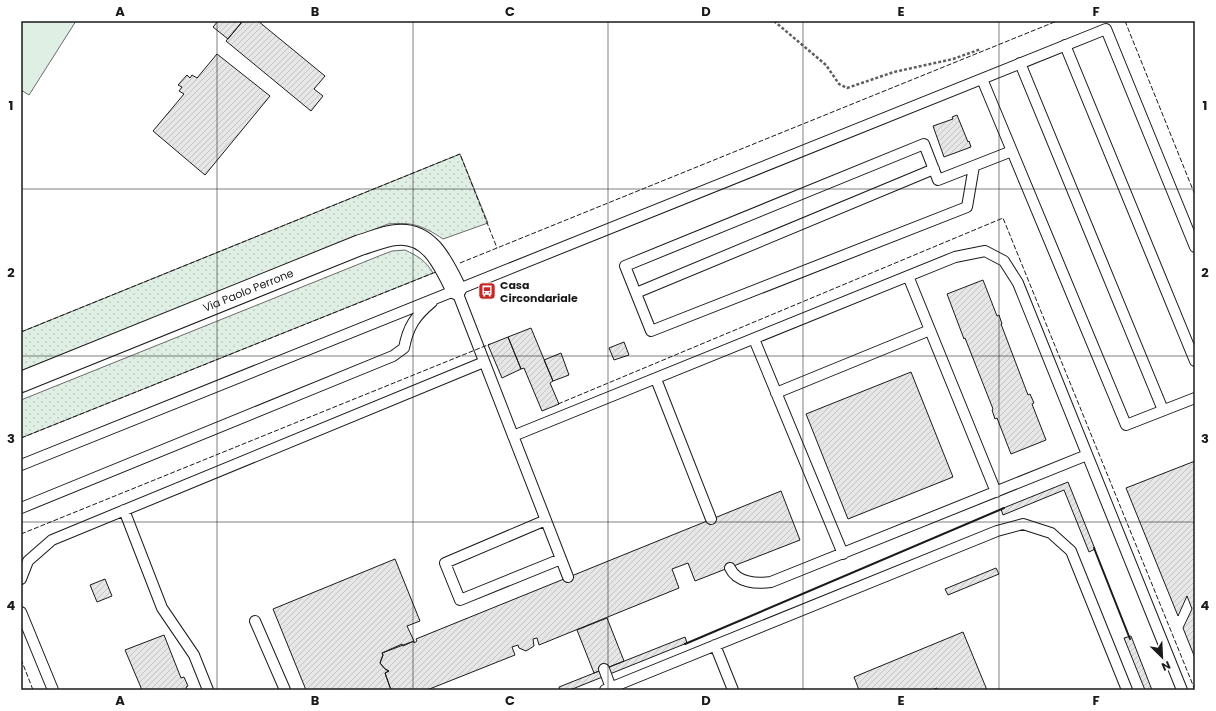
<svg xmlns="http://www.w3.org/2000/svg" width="1216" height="711" font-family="Poppins,sans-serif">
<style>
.grass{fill:url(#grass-dots);stroke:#6a6a6a}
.pitch{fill:#e0efe3;stroke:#6a6a6a}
.building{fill:url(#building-hatch);stroke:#1a1a1a}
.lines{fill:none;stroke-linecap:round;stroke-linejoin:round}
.lane-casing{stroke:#1a1a1a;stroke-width:12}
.street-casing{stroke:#1a1a1a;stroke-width:22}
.path{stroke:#5f5f5f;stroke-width:2.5;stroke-dasharray:3 2;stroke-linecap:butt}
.lane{stroke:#fff;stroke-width:10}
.street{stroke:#fff;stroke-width:20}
.fence{stroke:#1a1a1a;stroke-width:1;stroke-dasharray:5 2;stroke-linecap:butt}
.wall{stroke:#1a1a1a;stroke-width:2}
.grid{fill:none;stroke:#1a1a1a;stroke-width:1;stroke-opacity:0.55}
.labels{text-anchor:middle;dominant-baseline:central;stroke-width:3;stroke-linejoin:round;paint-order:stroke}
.poi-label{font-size:11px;font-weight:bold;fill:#1a1a1a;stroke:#fff;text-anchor:start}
.street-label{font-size:11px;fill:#1a1a1a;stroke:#fff}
.neatline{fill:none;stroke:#1a1a1a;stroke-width:1.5}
.grid-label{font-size:13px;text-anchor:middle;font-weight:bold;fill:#1a1a1a}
</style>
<defs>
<pattern id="grass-dots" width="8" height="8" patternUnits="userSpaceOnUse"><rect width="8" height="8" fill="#e0efe3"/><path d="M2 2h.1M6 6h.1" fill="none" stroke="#c0ccc2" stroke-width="1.8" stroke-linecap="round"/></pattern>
<pattern id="building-hatch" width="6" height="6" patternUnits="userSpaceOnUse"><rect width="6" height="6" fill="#e6e6e6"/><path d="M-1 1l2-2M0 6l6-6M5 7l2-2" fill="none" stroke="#c5c5c5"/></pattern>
</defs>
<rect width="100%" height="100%" fill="#fff"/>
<!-- grass -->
<path class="grass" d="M460 154 488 223 443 239C422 225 412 222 388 224L21 371V332Z
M405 250C418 256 426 261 433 273L21 438V400L379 256 392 251Z"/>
<!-- pitch -->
<path class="pitch" d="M21 21H76L29 95 21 90Z"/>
<!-- building -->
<path class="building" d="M218 21H239L241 23 228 39 213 27Z
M243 21H258L325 76 314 89 323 96 311 111 226 41Z
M217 54 270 96 205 175 153 131 184 94 179 91 182 87 178 85 187 75 190 78 192 75 197 78Z
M957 115 968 142 969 141 971 147 944 157 933 126 953 119 952 117Z
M983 280 997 316 999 315 1002 324H1001L1028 395 1030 394 1034 403 1032 404 1046 440 1011 454 997 418 995 419 992 410 993 409 965 338 964 339 947 294Z
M531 328 553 381 550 383 559 404 542 411 524 368 521 369 508 337Z
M508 337 521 369 502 378 488 345Z
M624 342 629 355 614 360 609 348Z
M561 353 569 375 553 381 544 360Z
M911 372 953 477 848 519 806 414Z
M1195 461V658L1183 628 1192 609 1187 596 1178 616 1126 488Z
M1068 482 1095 549 1089 552 1064 490 1003 515 1001 509Z
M781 491 800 540 695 581 688 563 672 569 679 588 539 645 537 638 533 639 534 646 526 651 519 648 518 645 512 647 515 655 427 690H391L385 673 389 671 385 669 380 663 383 655 382 653 402 644 403 646 414 641V643L417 641 416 639Z
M395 559 420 621 407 626 414 641 382 653 383 655 380 663 385 669 389 671 385 673 391 690H306L273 609Z
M996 568 999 574 948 595 945 589Z
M105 579 112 596 97 602 90 585Z
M607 618 624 661 594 673 577 630Z
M963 632 987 690H937V688L932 690H859L854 677Z
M164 635 181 678 184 677 188 686 186 687 187 690H142L125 650Z
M1131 636 1152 690H1145L1124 638Z
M685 637 687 643 570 690H560L559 687Z"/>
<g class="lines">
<defs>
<path id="lane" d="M1065 45 1195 361
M1020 63 1163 410
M1012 151 1126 425 1195 398
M974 166 967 207 651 331 625 266 924 144 938 180 1012 151 982 79
M908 276 996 492
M456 289 568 577
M636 293 934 169
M754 339 843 554
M656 379 711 519
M776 393 930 330
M513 436 955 257 985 251 1004 261 1018 283 1182 690
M21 465 1106 29 1195 247
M21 508 393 356 404 348C408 327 415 316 432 302
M124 510 162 608 194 655 208 690
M546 520 445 563 460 600 561 559
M730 568C737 583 757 584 771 582L1087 455
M21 579 28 561 52 540 484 362
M21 612 53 690
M255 621 285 690
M715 645 733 690
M604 669 611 688
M605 690 997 531 1023 524 1051 533 1071 551 1127 690"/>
<g id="street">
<path id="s1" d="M21 382 360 245C371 242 384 236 396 235 430 231 444 265 456 289"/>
</g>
</defs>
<!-- lane casing -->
<use href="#lane" class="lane-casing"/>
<!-- street casing -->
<use href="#street" class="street-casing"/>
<!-- path -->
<path class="path" d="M774 21 826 65 839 84 847 88 894 72 953 59 981 49"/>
<!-- lane -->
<use href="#lane" class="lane"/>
<!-- street -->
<use href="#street" class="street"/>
<!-- fence -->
<path class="fence" d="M1125 21 1195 195
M460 263 1057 21
M21 332 460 154 497 248
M558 404 1003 218 1195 690
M21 438 436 272
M21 534 490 344
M21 659 33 690"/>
<!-- wall -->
<path class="wall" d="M1094 548 1130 639
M685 644 1004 508"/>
</g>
<!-- grid -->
<path class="grid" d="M217 21V690M413 21V690M608 21V690M803 21V690M999 21V690M21 189H1195M21 356H1195M21 522H1195"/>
<!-- icons -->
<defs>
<symbol id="bus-square" viewBox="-11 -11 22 22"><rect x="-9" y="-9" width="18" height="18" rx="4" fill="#c62828" stroke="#fff"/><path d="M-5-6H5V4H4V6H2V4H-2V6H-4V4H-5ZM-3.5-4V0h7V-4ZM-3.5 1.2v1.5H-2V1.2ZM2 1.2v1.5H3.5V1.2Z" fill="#fff"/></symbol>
</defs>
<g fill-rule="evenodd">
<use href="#bus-square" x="477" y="281" width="20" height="20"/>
</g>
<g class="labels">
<!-- poi labels -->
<g class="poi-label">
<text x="500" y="285">Casa<tspan x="500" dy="13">Circondariale</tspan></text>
</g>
<!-- street labels -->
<g class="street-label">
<text stroke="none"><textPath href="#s1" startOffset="245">Via Paolo Perrone</textPath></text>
</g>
</g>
<!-- border -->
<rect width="1216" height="711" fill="none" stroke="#ffffff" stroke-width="44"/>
<!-- north arrow -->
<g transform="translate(1162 657) rotate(156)" stroke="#ffffff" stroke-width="3" paint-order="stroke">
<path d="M0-3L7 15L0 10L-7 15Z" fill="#1a1a1a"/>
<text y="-6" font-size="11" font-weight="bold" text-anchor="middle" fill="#1a1a1a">N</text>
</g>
<rect x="22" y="22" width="1172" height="667" class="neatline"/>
<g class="grid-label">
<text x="120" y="16">A</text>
<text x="315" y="16">B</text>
<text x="510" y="16">C</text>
<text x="706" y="16">D</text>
<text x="901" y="16">E</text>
<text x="1096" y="16">F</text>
<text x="11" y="110">1</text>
<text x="1205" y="110">1</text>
<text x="11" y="277">2</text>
<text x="1205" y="277">2</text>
<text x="11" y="443">3</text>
<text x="1205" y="443">3</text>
<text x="11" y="610">4</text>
<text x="1205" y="610">4</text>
<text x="120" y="705">A</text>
<text x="315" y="705">B</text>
<text x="510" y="705">C</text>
<text x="706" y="705">D</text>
<text x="901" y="705">E</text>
<text x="1096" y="705">F</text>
</g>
</svg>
